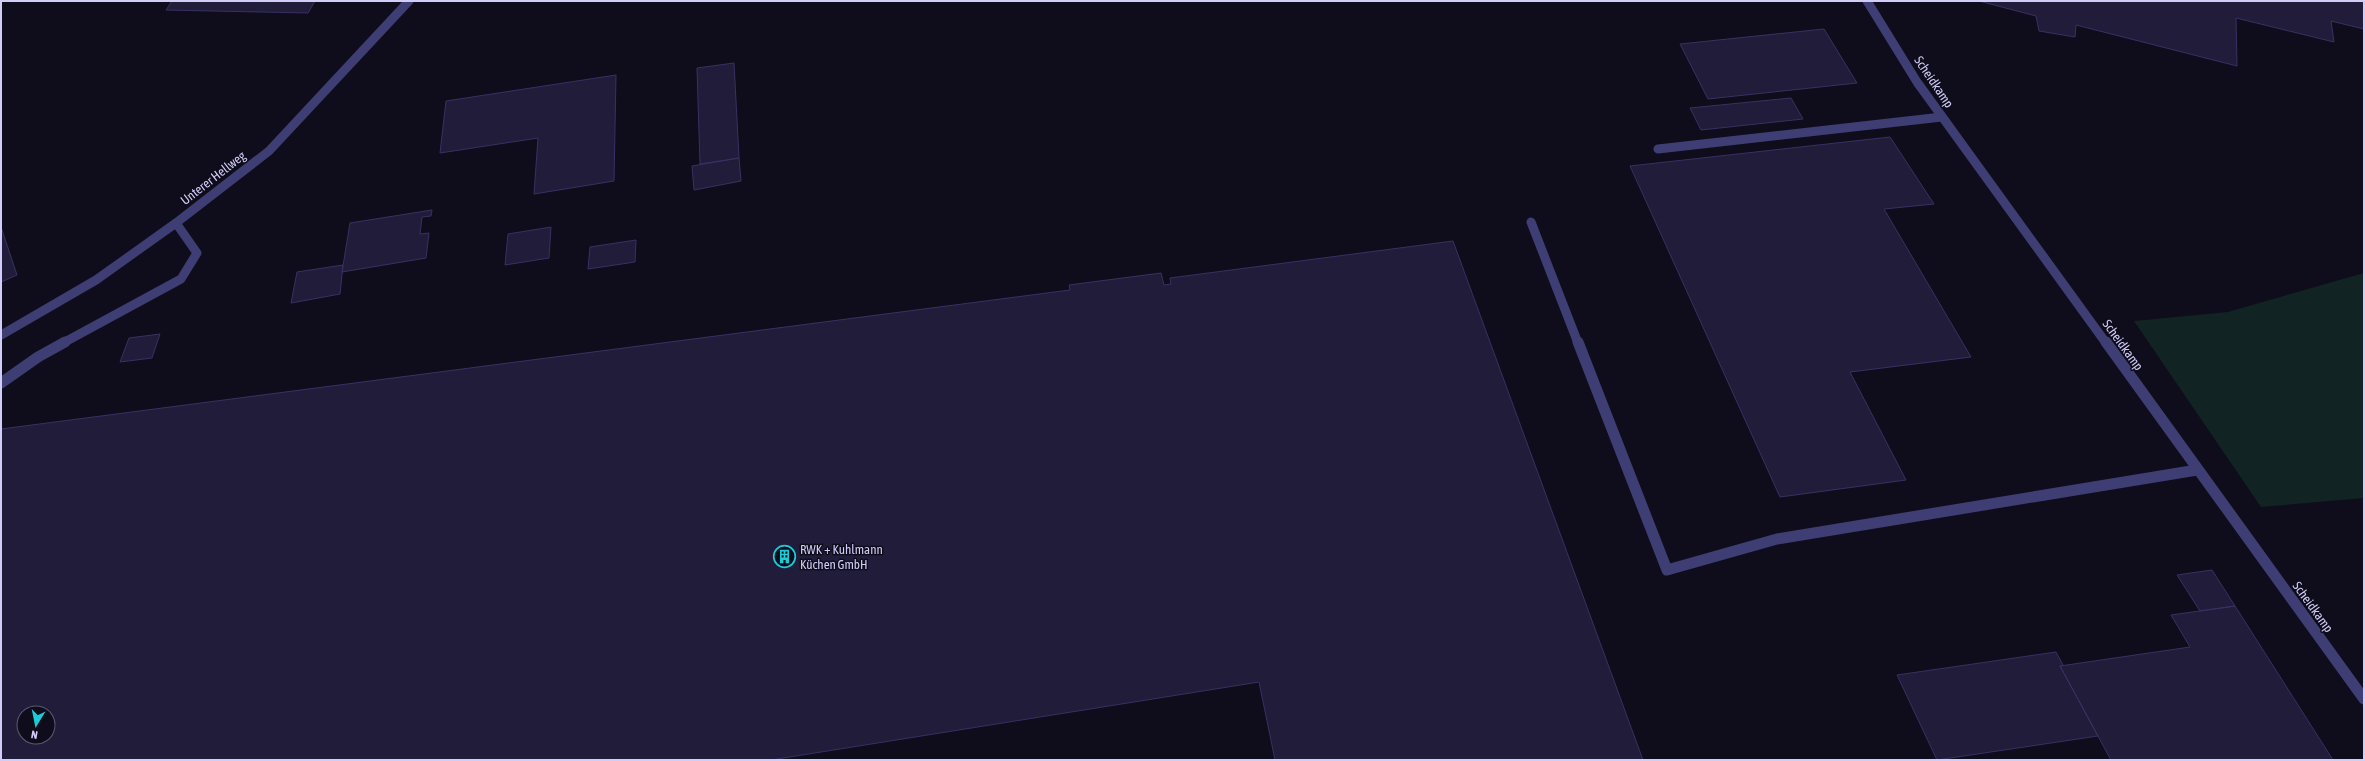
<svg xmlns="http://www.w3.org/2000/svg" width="2365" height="761" font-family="'Asap Condensed',sans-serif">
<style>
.green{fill:#112423}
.building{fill:#211c3a;stroke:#383163;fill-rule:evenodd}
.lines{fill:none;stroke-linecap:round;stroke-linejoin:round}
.lane-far1{stroke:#3e3e74;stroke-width:9}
.lane{stroke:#3e3e74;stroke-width:11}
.street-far1{stroke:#3e3e74;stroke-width:9}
.street{stroke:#3e3e74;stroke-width:11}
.labels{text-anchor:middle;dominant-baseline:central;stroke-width:3;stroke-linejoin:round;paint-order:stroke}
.street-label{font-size:13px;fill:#d1cdf9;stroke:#0f0d1b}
.poi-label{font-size:13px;fill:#d1cdf9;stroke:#0f0d1b;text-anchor:start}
</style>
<rect width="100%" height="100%" fill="#0f0d1b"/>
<!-- green -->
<path class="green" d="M2364 273V498L2261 507 2134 321 2228 312Z"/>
<!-- building -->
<path class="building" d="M172 1H315L308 13 166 10Z
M1979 1H2364V29L2331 21 2334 42 2236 18 2237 66 2076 25 2075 37 2039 31 2036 16Z
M1824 29 1857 83 1708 99 1680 44Z
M734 63 739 158 700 164 697 68Z
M616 75 614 181 534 194 538 138 440 153 446 101Z
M1791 98 1803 119 1701 130 1690 108Z
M1890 137 1934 204 1884 209 1971 357 1850 372 1906 480 1780 497 1630 166Z
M739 158 741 181 694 190 692 166Z
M432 210 431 216 422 217 420 234 429 233 426 258 342 272 350 223Z
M1 227 17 275 1 282Z
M551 227 549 258 505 265 508 234Z
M636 240 635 262 588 269 590 247Z
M1453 241 1643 760H1275L1259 682 771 760H1V429L1070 290 1069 285 1161 273 1164 285 1171 284 1170 278ZM24 713H48V737H24Z
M343 265 340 294 291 303 297 272Z
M160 334 152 358 120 362 129 338Z
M2212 570 2235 606 2200 611 2177 575Z
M2235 606 2333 760H2111L2060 666 2190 647 2171 615Z
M2056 652 2063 665 2060 666 2098 736 1937 760 1897 675Z"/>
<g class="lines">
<!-- lane-far1 -->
<path class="lane-far1" d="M1658 149 1942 117
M1531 222 1578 343
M63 343 181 279 197 253 176 223"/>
<!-- lane -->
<path class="lane" d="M1578 342 1667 570 1777 539 2197 470
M1 383 38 357 65 342"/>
<!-- street-far1 -->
<path class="street-far1" d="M1867 1 1917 82 2106 343
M1 335 96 280 176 223 269 151 409 1"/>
<!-- street -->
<path class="street" d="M2106 342 2364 699"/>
</g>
<!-- icons -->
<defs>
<symbol id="building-ring" viewBox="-11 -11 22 22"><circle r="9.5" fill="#0f0d1b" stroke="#1bccd7" stroke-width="1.5"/><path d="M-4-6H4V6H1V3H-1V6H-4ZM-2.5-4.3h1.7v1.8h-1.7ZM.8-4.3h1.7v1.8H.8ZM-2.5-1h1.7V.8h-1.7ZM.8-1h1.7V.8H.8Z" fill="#1bccd7"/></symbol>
</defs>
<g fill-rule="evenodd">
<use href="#building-ring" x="772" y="544" width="25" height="25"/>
</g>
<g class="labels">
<!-- street labels -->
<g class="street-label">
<text transform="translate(1934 82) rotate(56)">Scheidkamp</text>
<text transform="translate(213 178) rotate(-38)">Unterer Hellweg</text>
<text transform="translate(2123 345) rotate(54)">Scheidkamp</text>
<text transform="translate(2313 607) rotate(54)">Scheidkamp</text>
</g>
<!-- poi labels -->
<g class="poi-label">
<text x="800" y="549">RWK + Kuhlmann<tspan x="800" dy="15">Küchen GmbH</tspan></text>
</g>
</g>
<!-- border -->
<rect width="2365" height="761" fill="none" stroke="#d1cdf9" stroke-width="4"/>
<!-- north arrow -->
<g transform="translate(36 725) rotate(190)"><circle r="19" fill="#0f0d1b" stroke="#5d5a74"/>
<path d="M0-3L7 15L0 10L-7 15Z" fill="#1bccd7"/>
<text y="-6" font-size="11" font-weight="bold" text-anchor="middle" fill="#d1cdf9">N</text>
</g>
</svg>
